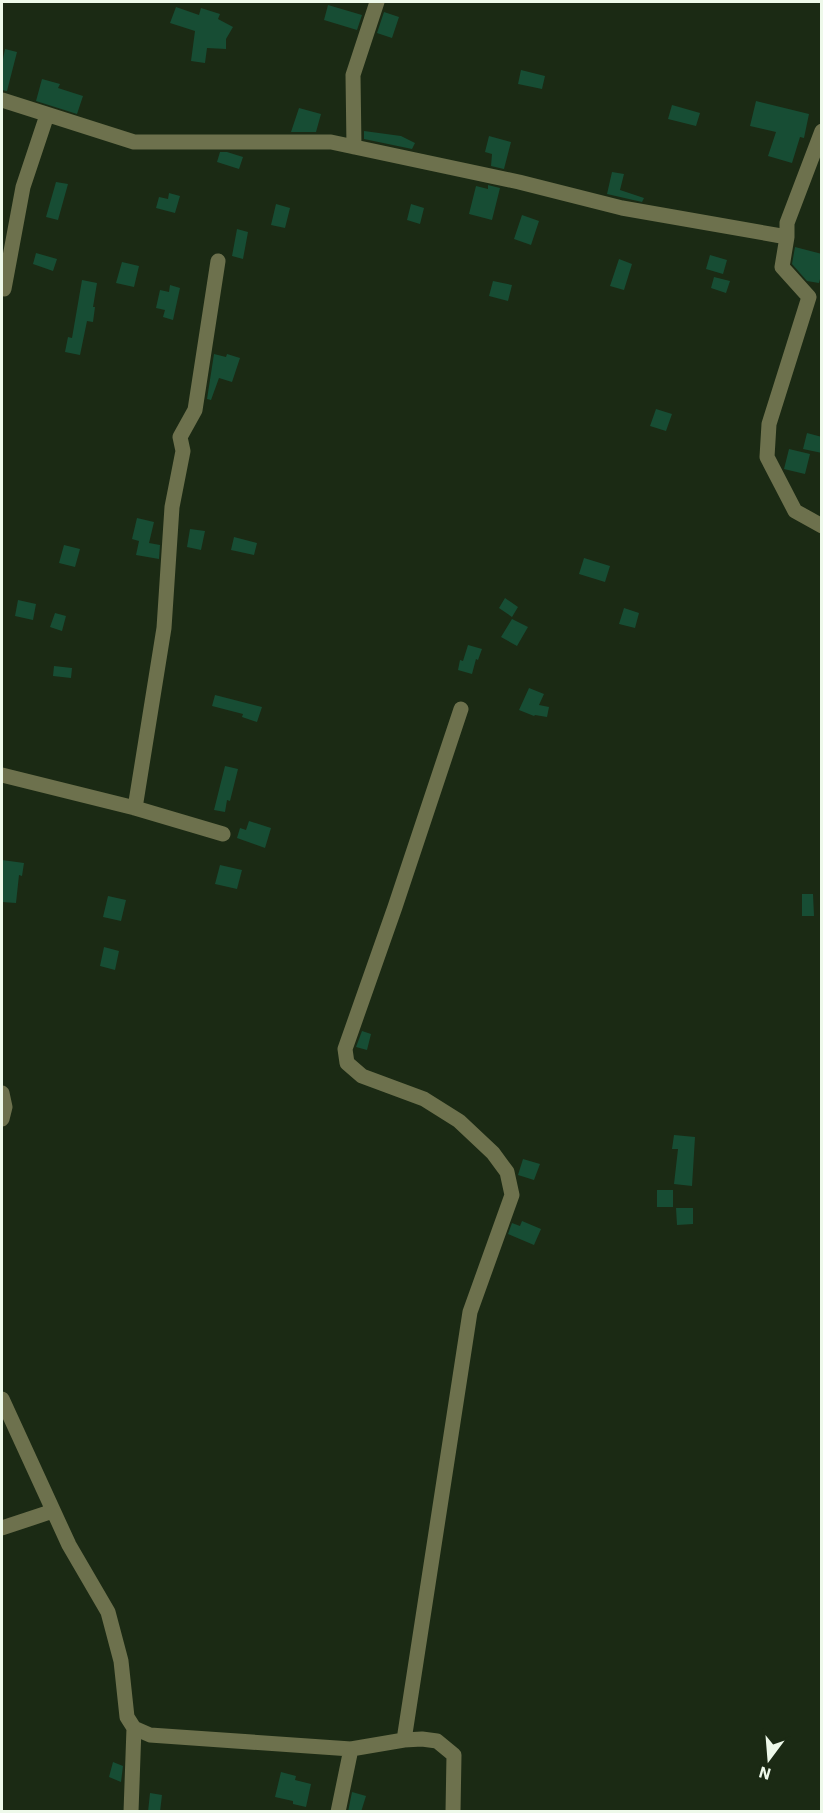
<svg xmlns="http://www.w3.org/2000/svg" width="823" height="1813" font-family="'IBM Plex Sans',sans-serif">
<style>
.building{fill:#174d34}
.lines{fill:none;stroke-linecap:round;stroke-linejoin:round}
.minor{stroke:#6d714d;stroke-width:15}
</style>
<rect width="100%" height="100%" fill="#1b2a14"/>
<!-- building -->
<path class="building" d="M328 5 362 15 357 30 324 20Z
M176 7 199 15 201 8 220 14 218 19 233 27 226 39V49L207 48 205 63 191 61 195 31 170 23Z
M384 12 399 17 392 38 377 33Z
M5 49 17 52 7 91 2 90V64Z
M521 70 545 76 542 89 518 84Z
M42 79 60 84 58 88 83 96 77 114 36 101Z
M756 101 809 114 804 138 800 137 792 163 768 156 776 132 750 126Z
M672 105 700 113 696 126 668 119Z
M299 108 321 114 316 132H291Z
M364 131 401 136 415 143 412 149 364 139Z
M489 136 511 142 504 169 508 170 491 166 492 154 485 152Z
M220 152H227L243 157 239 169 217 162Z
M612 172 624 174 620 190 644 198 642 202 607 194Z
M56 182 68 184 58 220 46 217Z
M488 185 500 188 492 220 469 214 476 186 488 189Z
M169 193 180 196 175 213 156 208 159 197 168 199Z
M276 204 290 208 285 228 271 225Z
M411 204 424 208 420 224 407 220Z
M522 215 539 221 531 245 514 239Z
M237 229 248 232 243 259 232 256Z
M795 247 822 254V271L819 283 807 281 792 264Z
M36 253 57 259 53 271 33 264Z
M710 255 727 260 723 274 706 269Z
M619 259 632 264 624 290 610 286Z
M122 262 139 266 134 287 116 283Z
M714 277 730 281 726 293 711 288Z
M82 280 97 283 93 307H95L93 322 87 321 80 355 65 352 68 337 72 338Z
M493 281 512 285 508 301 489 296Z
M170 285 180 288 173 320 163 317 165 310 156 308 160 290 169 292Z
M214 354 226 357 227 354 240 358 232 382 219 378 211 400 207 399Z
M656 409 672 414 666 431 650 426Z
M807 433 822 437V453L803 449Z
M789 449 810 454 805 474 784 469Z
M137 518 154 522 149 543 160 545 159 559 136 555 139 541 132 539Z
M190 529 205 531 201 550 187 547Z
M234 537 257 543 254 555 231 550Z
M64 545 80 549 75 567 59 563Z
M584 558 610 566 605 582 579 574Z
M505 598 518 607 512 617 499 608Z
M18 600 36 604 33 620 15 616Z
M624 608 639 613 635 628 619 624Z
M55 613 66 616 62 631 50 627Z
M512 619 528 627 517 646 501 637Z
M468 645 482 649 478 660 476 659 472 674 458 670 460 660 463 661Z
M54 666 72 668 71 678 53 676Z
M529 688 544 694 539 705 549 707 547 717 535 715 534 716 519 710Z
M215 695 262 707 257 722 242 717 243 714 212 706Z
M225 766 238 769 230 801 227 800 225 812 214 810Z
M249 821 271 828 265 848 237 838 240 828 246 830Z
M2 860 24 863 22 876 19 875 16 903 2 902Z
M220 865 242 870 237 889 215 884Z
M802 894H813L814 916H802Z
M108 896 126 900 121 921 103 917Z
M104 947 119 951 115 970 100 966Z
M362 1031 371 1034 367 1050 356 1047Z
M674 1135 695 1137 692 1186 674 1184 678 1149H672Z
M523 1159 540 1164 534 1180 518 1175Z
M657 1190H673V1207H657Z
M676 1208H693V1224L677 1225Z
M522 1221 541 1229 534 1245 508 1234 512 1223 520 1226Z
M113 1762 123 1766 121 1782 109 1777Z
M281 1772 296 1776 295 1780 311 1784 306 1807 293 1804V1801L275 1797Z
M352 1792 366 1796 361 1812H348Z
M150 1793 162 1795 160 1812H148Z"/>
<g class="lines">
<!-- minor -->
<path class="minor" d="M2 100 134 142H331L519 182 622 208 787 237 782 267 809 297 769 424 767 457 795 511 822 526
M354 147 353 75 377 2
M787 237V223L822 131
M4 289 23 187 47 115
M2 775 135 808 223 834
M135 808 164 628 172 507 183 451 180 437 195 410 218 261
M2 1093 5 1107 2 1119
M2 1399 69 1545 108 1612 121 1661 127 1717 134 1728 150 1735 351 1749 404 1740 422 1739 437 1741 454 1755 453 1812
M2 1528 53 1511
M404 1740 470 1312 512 1195 507 1172 493 1153 459 1121 424 1099 362 1076 347 1063 345 1049 395 907 461 709
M131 1812 134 1728
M338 1812 351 1749"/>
</g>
<!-- border -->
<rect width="823" height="1813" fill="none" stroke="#eef9ea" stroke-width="6"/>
<!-- north arrow -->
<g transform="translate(769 1759) rotate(196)" stroke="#1b2a14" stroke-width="4.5" paint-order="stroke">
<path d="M0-4.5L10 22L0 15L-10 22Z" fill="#eef9ea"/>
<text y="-9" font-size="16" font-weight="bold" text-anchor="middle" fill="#eef9ea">N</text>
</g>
</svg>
